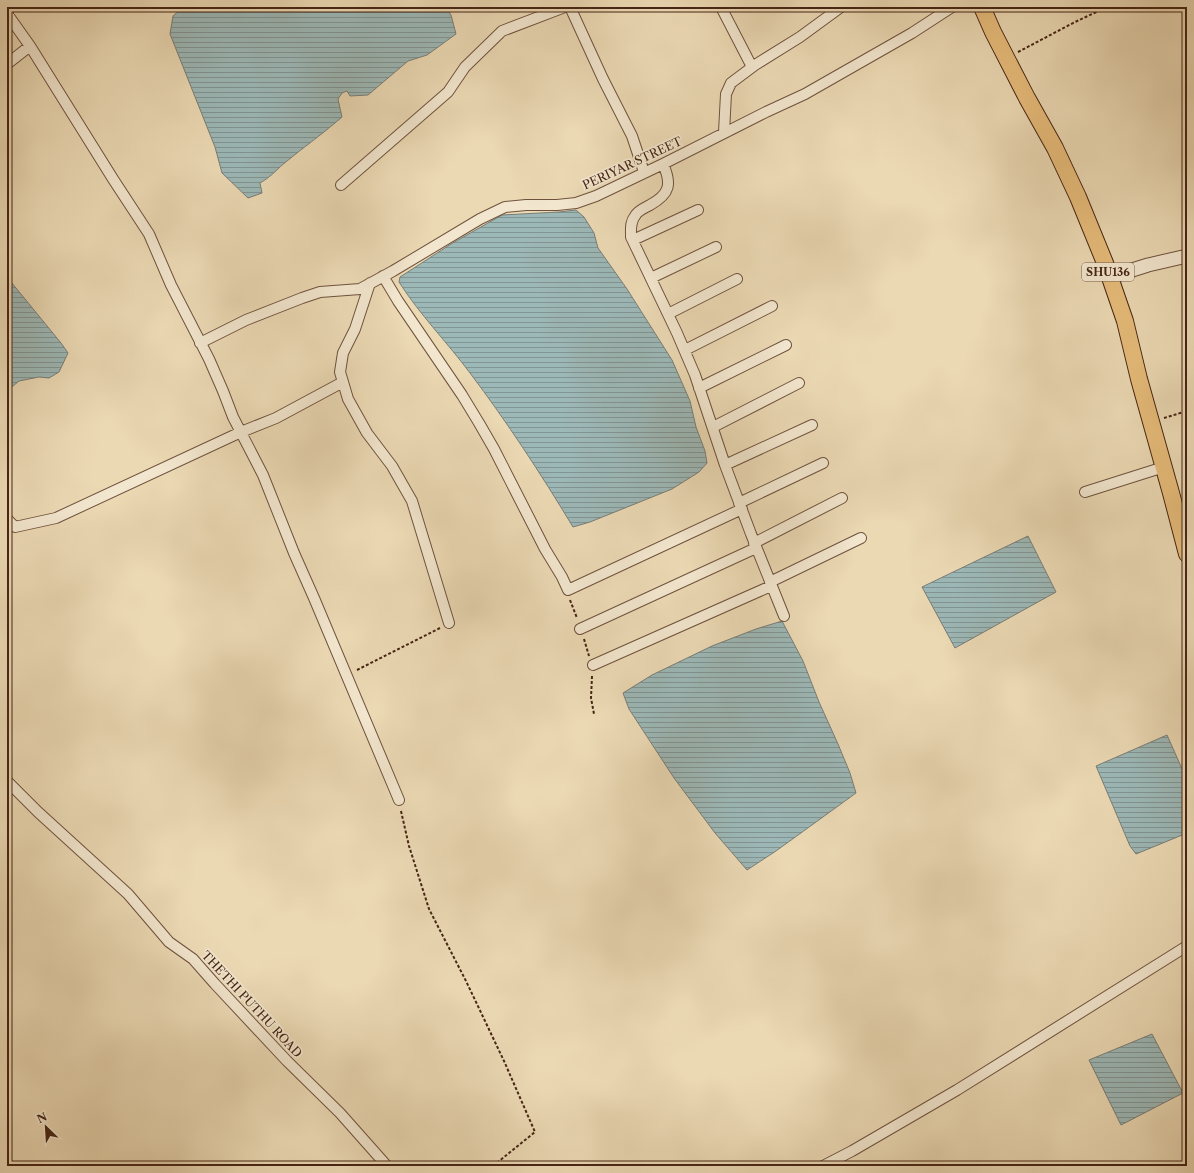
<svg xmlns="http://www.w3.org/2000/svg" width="1194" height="1173" font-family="'Libre Caslon Text',serif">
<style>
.water{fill:url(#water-rules);stroke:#7a7d76}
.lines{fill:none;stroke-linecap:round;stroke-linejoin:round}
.minor-casing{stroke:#6f523d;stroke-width:12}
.tertiary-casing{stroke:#6f523d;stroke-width:15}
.primary-casing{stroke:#462515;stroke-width:18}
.path{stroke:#462515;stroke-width:2;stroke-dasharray:3 2;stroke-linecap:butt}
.minor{stroke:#f2e6ce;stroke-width:10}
.tertiary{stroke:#f2e6ce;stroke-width:13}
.primary{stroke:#e6bc7a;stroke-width:16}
.labels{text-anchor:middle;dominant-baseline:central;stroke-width:3.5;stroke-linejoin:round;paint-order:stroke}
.shield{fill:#f2e6ce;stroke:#7a5f4c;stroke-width:1}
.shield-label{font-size:11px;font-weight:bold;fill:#462515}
.street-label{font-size:12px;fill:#462515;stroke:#f2e6ce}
</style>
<defs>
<pattern id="water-rules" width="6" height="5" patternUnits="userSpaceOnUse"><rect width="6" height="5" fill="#9cb8b7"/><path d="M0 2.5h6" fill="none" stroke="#819594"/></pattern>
</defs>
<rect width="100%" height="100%" fill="#ebd9b4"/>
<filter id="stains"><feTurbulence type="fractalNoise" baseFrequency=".005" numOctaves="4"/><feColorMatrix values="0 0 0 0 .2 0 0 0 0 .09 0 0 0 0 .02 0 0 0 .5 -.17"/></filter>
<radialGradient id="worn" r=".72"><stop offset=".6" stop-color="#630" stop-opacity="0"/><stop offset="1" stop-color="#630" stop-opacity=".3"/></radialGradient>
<!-- water -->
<path class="water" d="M183 7H446L451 15 456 34 427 55 408 61 368 95 350 96 347 91 342 93 338 99 342 117C324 133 305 146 287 161 278 168 271 177 260 183L262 193 248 198 222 173 215 147 170 34 173 16Z
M576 210 584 217 594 233 598 248 627 289 672 360 690 401 696 427 705 451 707 463 699 472 672 489 590 522 573 527C541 474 507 422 470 373 447 342 420 315 399 282L400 277 451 244 502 215 559 212Z
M7 277 61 343 68 353 59 372 49 378 39 377 19 381 7 391Z
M1028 536 1056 592 955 648 922 587Z
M782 621 803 661 819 702 838 744 850 773 856 793 776 851 747 870 715 833 674 778 629 709 623 693 652 675 712 646 756 629Z
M1167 735 1187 780V833L1136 854 1130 846 1096 766Z
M1152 1034 1183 1093 1121 1125 1089 1060Z"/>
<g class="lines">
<defs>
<path id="minor" d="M8 7V15L30 46 113 179 149 234 171 285 209 359 223 391 233 417 263 475 294 553 314 598 399 800
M570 7 603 79 632 136 644 172
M721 7 752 67
M7 64 30 46
M724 132 726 94 731 83 755 65 800 37 841 7
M663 164C672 184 670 194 650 205 645 208 638 210 635 216 630 222 631 229 631 237L677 333 695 375 725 465 751 534 784 616
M341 185 448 92 465 67 502 31 565 7
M633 240 698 210
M383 276 398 301 462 395 479 423 494 449 545 549 562 577 568 590 742 509
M651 278 716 247
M370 283 355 329 343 353 340 372 348 399 367 433 392 466 412 501 449 623
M668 314 737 279
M200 343 246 320 302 298 320 292 360 289 393 271 480 219 505 207 526 205H557L576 203 596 196 663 164 766 112 805 94 912 33 952 7
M685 350 772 306
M699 388 786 345
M713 427 799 383
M725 465 812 425
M1085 492 1164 467
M739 503 823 463
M7 519 15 527 56 518 241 432 276 418 343 382
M754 543 842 498
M770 582 861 538
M580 629 756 548
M593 665 771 586
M7 781 38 812 128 894 169 942 193 959 215 984 287 1061 340 1113 387 1166
M823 1166 852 1151 957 1090 1187 946"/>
<path id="tertiary" d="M1110 277 1148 265 1187 256"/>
<path id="primary" d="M982 7 993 32 1027 98 1055 148 1078 197 1105 263 1125 321 1139 379 1171 493 1187 554"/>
</defs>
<!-- minor casing -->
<use href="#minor" class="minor-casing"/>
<!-- tertiary casing -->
<use href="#tertiary" class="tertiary-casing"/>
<!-- primary casing -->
<use href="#primary" class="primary-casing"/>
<!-- path -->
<path class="path" d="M1018 52 1075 22 1107 7
M1164 418 1187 411
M570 600 577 618
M584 639 589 656
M357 670 440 628
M592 676 591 698 594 714
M401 811 409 846 429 909 466 981 504 1061 535 1132 493 1166"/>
<!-- minor -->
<use href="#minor" class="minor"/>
<!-- tertiary -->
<use href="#tertiary" class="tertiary"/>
<!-- primary -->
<use href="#primary" class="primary"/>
</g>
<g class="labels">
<!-- shield labels -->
<rect class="shield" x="1082" y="263" width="52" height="18" rx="3"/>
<g class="shield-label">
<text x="1108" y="272">SHU136</text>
</g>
<!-- street labels -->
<g class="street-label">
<text transform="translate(632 163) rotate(-25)">PERIYAR STREET</text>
<text transform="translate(252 1004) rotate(47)">THETHI PUTHU ROAD</text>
</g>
</g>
<!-- margin -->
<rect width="1194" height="1173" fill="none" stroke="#ebd9b4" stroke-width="24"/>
<rect x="8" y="8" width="1178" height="1157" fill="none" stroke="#462515" stroke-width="2"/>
<rect x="12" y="12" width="1170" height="1149" fill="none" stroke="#462515"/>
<!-- north arrow -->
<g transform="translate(46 1127) rotate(335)" stroke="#f2e6ce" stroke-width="3" paint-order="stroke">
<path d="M0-3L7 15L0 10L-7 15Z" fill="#462515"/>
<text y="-6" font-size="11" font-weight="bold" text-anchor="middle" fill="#462515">N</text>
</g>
<rect width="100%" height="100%" filter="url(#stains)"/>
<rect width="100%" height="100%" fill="url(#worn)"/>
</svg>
